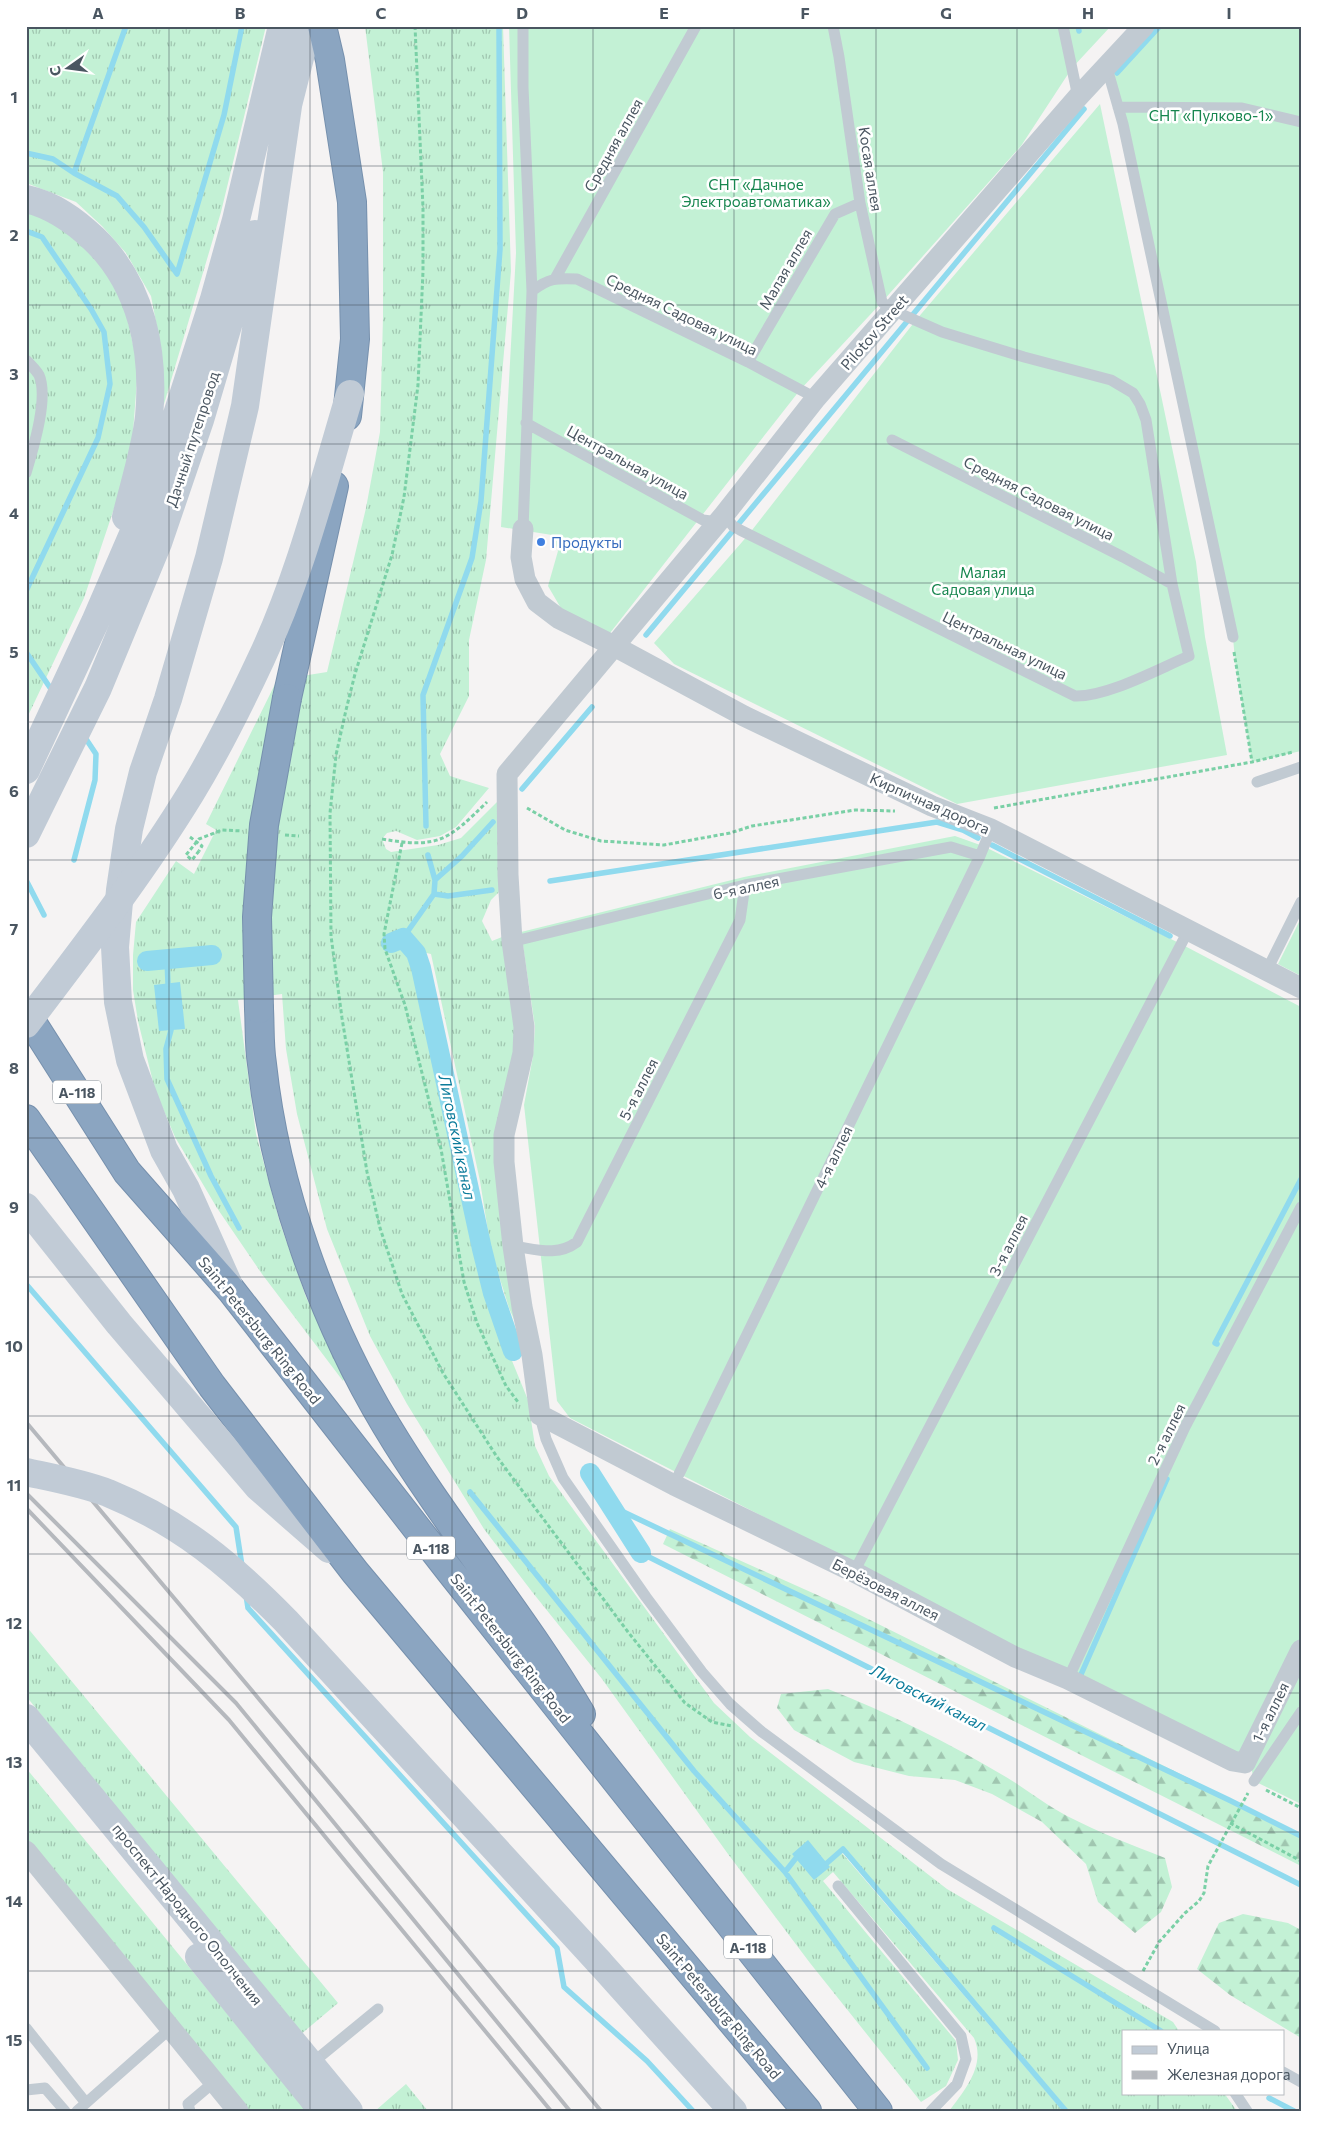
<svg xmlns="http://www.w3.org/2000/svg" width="1327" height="2137" font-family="Commissioner,sans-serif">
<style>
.grass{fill:url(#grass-tufts)}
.forest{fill:url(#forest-firs)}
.garden{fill:#c3f1d5}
.water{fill:#90daee}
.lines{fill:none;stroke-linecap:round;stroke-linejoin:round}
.stream{stroke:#90daee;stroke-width:5.5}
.canal{stroke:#90daee;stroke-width:20}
.highway-casing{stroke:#7690ad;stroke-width:30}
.path{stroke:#7ad0a6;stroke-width:3;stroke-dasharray:4 2.5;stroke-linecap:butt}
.lane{stroke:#c1cad2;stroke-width:11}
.street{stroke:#c1cad2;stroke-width:21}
.secondary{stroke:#c1cbd6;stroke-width:28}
.highway{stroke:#8ba5c1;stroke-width:28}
.rail{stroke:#b5b8bd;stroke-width:4}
.highway-bridge-casing{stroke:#7690ad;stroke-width:30;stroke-linecap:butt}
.path-bridge{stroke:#7ad0a6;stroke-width:3;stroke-dasharray:4 2.5;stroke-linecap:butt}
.secondary-bridge{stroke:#c1cbd6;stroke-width:28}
.highway-bridge{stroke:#8ba5c1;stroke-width:28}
.grid{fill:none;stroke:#4a5661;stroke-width:1;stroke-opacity:0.55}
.shop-dot{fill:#3f7fe0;stroke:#fff;stroke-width:2}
.labels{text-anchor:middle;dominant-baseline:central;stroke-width:5;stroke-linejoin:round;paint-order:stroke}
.shield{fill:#fff;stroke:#808990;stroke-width:1}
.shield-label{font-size:14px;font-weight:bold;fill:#4a5661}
.park-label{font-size:15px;fill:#17864f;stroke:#fff}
.street-label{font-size:15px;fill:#4a5661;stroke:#fff}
.shop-label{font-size:15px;fill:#366cbe;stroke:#fff;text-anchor:start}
.water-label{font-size:16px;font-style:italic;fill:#0c7c9b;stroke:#fff}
.neatline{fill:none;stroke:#4a5661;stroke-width:2}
.grid-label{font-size:16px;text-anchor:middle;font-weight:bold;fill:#4a5661}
</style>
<defs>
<pattern id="grass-tufts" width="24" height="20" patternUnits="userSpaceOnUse" patternTransform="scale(1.25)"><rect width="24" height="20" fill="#c3f1d5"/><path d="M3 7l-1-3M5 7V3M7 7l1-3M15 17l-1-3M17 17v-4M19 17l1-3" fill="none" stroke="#a0c6b0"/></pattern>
<pattern id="forest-firs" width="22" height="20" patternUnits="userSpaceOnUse" patternTransform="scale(1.25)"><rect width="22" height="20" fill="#c3f1d5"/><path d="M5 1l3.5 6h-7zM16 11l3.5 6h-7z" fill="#a0c6b0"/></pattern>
</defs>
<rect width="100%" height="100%" fill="#f5f3f3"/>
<!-- grass -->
<path class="grass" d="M26 26H266L221 212 164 404 159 403 162 353 151 296 126 253 102 226 76 202 26 183Z
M365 26H503L511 271 486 560 469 640V696L440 754 450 776 489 788 456 827 440 836 417 840 396 831 387 833 382 839 386 849 391 852 438 845 461 838 502 797 501 890 491 900 482 921 492 941 507 935 519 1027 509 1089 523 1340 509 1308 491 1250 480 1181 431 954 413 950 488 1302 528 1400 535 1446 549 1476 714 1703 750 1737 947 1889 1173 2022 1179 2031H1123V2093H1224L1237 2111H1069L843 1848 832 1857 833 1859 842 1853 1063 2111H949C965 2090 986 2065 974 2038L833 1872 823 1881 956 2041 958 2060 946 2086 921 2102 810 1963 728 1854 602 1679 533 1593 484 1529 407 1404 370 1336 327 1229 297 1114 286 1049 282 994 238 1000 256 1134 280 1223 306 1297 345 1377 343 1381 262 1274 217 1208 175 1137 155 1090 138 1021 133 990V955L136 922 176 861 194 874 216 830 206 824 277 680 327 672 366 508 380 432 383 317V172Z
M26 207 59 221 94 252 121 290 138 367 131 458 84 598 26 720Z
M26 1626 338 2003 300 2035 26 1696Z
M26 1768 307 2111H249L26 1839Z
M406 2084 428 2111H375Z"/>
<!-- forest -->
<path class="forest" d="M670 1529 844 1607 1301 1834V1866L663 1544Z
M828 1689C889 1713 949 1743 1006 1777 1026 1789 1046 1805 1067 1816 1098 1832 1132 1845 1165 1858L1172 1887 1161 1912 1135 1933 1098 1902 1086 1864 1042 1822 992 1794 955 1780 909 1776 854 1762 794 1730 777 1708 781 1694Z
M1243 1914 1288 1923 1301 1930V2038L1230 1995 1197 1969 1219 1923Z"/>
<!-- garden -->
<path class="garden" d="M509 26H1111L1072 68 1021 146 882 302 800 390 610 633 562 610 548 586 558 551 552 535 501 527 516 253Z
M1155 26H1301V751L1252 762 1235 661 1233 637 1111 74Z
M1100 104 1196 562 1205 637 1227 755 957 804 674 664 654 643 749 534 916 320Z
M955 836 983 846 1181 944 1301 1007V1636L1241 1757 1017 1649 858 1565 570 1418 557 1401 524 1105 533 1056 535 1027 521 932 744 877Z
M1301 918V976L1278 964Z
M1301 1666V1804L1254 1781 1251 1766Z"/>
<!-- water -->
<path class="water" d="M180 982 185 1029 159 1031 154 985Z
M808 1840 830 1867 814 1880 792 1854Z"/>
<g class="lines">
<!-- stream -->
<path class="stream" d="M126 26 74 173 117 196 144 227 177 274 224 115 242 26
M1078 26 1079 31
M1117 73 1160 26
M26 153 53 159 74 173
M26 231 42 237 91 309 104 332 110 384 98 438 26 591
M646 635 1084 109
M26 652 53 692
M522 789 592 707
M426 826 423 695 472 558 481 501 500 249 499 26
M992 845 1170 936
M74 860 95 780 96 754 84 736
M26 880 44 915
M435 880 462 856 493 822
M550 881 937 822 963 830 978 838
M434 894 448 896 492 890
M403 938 434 894 435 880 428 855
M167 959 168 984
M171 1030 166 1049 167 1079 211 1176 239 1228
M26 1284 236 1527 242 1566
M1217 1344 1215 1343 1301 1179
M470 1492 694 1771 785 1872 927 2068
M611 1506 1229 1800 1301 1836
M641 1553 1301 1885
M246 1595 248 1608 557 1948 564 1987 647 2061 693 2111
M1079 1679 1167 1479
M827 1863 843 1849 1066 2111
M785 1872 796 1858
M994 1928 1161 2031
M1269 2098 1294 2111"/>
<!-- canal -->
<path class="canal" d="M391 943 403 938 416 953 421 968 482 1249 493 1293 513 1351
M147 961 212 955
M590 1473 641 1553"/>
<defs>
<path id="highway" d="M322 26 330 60 352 202 355 339 347 416
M287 698 334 486
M259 1009C260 1027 259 1046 262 1064 275 1186 323 1320 386 1425 446 1525 522 1614 581 1714
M26 1013 127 1172 231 1290 450 1571 878 2111
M26 1119 212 1386 355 1572 807 2111"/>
</defs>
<!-- highway casing -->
<use href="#highway" class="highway-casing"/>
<!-- path -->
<path class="path" d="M415 26 423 208V271L418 385 404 497 392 555 355 674 346 710 336 755 330 813 331 936 342 1018 367 1172 380 1228 402 1294 443 1373 497 1457 628 1632 685 1703 712 1722 732 1726
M1234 652 1252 762
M527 808 565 830 601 841 664 845 730 833 752 826 855 810 895 811
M994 808 1252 762 1293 752
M285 835 299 836
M382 839C439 849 448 840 487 802
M402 843 384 934 385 949 405 1005 441 1149 464 1282 477 1323 506 1386 518 1402
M199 851 192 860 186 855 199 839 222 830 242 831
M1266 1790 1301 1808
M1230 1823 1301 1861
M1143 1971 1159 1942 1185 1913 1199 1901 1204 1893 1208 1866 1248 1793"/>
<!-- lane -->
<path class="lane" d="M1063 26 1078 97
M1107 68 1123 124 1233 637
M1118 107 1242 108 1301 122
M556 277 696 26
M532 291C549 278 556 278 577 279L748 362 816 398
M26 360C30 364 36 370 39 375 49 398 33 449 26 473
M748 362 835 214 860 203
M526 423 703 520 718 522
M892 440 1123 557 1172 584
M724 515 733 526 740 530 1075 696C1107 697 1158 669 1189 656L1172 584 1146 420 1140 404 1133 393 1111 380 1024 357 942 332 892 310 882 302 860 203 839 57 833 26
M523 529 532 291 523 87V26
M1257 782 1301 767
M523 939 745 885 951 847 980 856
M1266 972 1301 902
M513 1246C536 1249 557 1257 577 1242L740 920 745 885
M540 1416 546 1439 563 1478 646 1597 702 1672 730 1704 762 1732 941 1864 1215 2031
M679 1474 980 856 991 829
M854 1572 1188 931
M1068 1679 1185 1427 1301 1207
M1254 1781 1301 1712
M838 1886 961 2036 966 2059 957 2084 931 2111
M26 2028 86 2103
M311 2064 378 2009
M1283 2072 1301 2082
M26 2090 45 2088 65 2111
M1235 2093 1247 2111
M77 2111 171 2028
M190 2111 188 2104 214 2082"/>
<!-- street -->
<path class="street" d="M1144 26 1078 97 816 398 724 515 507 774 508 875 512 941 524 1027 523 1053 504 1135V1162L513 1246 522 1307 532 1355 540 1415 674 1485 854 1572 1015 1657 1068 1679 1233 1761 1245 1763 1301 1650
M523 529 521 557 525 579 537 602 558 618 614 646 744 716 932 806 991 829 1301 988
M26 1851 238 2111"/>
<!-- secondary -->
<path class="secondary" d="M285 117 308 26
M26 199C53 205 74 220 94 239 142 285 155 352 149 417 145 451 134 484 126 517
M26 770 95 622 155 483 214 299 236 220 282 26
M26 834 98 688 158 543 200 420 255 234
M26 1207 119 1324 258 1487 329 1549
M228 1283 186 1189 164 1150 130 1060 118 1002 115 947 120 890 129 829 143 772 168 699 209 558 245 406 289 99
M26 1718 349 2111
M199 1957 323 2111
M599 1962 733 2111"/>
<!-- highway -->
<use href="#highway" class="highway"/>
<!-- rail -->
<path class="rail" d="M26 1422 354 1812 601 2111
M26 1493 236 1703 570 2111
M26 1508 229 1720 551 2111"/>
<defs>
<path id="highway-bridge" d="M259 1009 257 917 264 825 287 698"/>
</defs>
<!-- highway-bridge casing -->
<use href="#highway-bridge" class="highway-bridge-casing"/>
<!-- path-bridge -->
<path class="path-bridge" d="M190 837 202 846 199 851"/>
<!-- secondary-bridge -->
<path class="secondary-bridge" d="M26 1024C83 949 142 873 191 793 217 750 240 704 261 659 301 574 323 483 350 394
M26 1472C54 1478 82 1483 108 1493 181 1523 231 1565 286 1621L599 1962"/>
<!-- highway-bridge -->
<use href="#highway-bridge" class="highway-bridge"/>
</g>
<!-- grid -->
<path class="grid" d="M169 26V2111M310 26V2111M452 26V2111M593 26V2111M734 26V2111M876 26V2111M1017 26V2111M1158 26V2031M26 166H1301M26 305H1301M26 444H1301M26 583H1301M26 722H1301M26 860H1301M26 999H1301M26 1138H1301M26 1277H1301M26 1416H1301M26 1554H1301M26 1693H1301M26 1832H1301M26 1971H1301M1158 2093V2111"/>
<!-- markers -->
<circle class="shop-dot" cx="541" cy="542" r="5"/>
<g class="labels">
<!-- shield labels -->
<g class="shield">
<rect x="53" y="1080.5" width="48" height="23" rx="4"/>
<rect x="407" y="1536.5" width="48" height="23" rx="4"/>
<rect x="724" y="1935.5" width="48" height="23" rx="4"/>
</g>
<g class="shield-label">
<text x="77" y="1092">А-118</text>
<text x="431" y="1548">А-118</text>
<text x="748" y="1947">А-118</text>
</g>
<!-- park labels -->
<g class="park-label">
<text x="1211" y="115">СНТ «Пулково-1»</text>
<text x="756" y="184">СНТ «Дачное<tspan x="756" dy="17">Электроавтоматика»</tspan></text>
<text x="983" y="572">Малая<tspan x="983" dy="17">Садовая улица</tspan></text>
</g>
<!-- street labels -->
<g class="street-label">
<text transform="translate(613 145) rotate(-61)">Средняя аллея</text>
<text transform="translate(871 169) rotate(81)">Косая аллея</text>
<text transform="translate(785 269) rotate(-60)">Малая аллея</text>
<text transform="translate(682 314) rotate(26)">Средняя Садовая улица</text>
<text transform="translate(874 332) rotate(-49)">Pilotov Street</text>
<text transform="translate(192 439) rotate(-72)">Дачный путепровод</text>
<text transform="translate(628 462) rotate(29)">Центральная улица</text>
<text transform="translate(1039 498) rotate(27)">Средняя Садовая улица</text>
<text transform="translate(1005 645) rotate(26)">Центральная улица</text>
<text transform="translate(930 803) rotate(24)">Кирпичная дорога</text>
<text transform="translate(746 887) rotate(-12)">6-я аллея</text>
<text transform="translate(638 1089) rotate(-63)">5-я аллея</text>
<text transform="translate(833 1157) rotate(-64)">4-я аллея</text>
<text transform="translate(1008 1245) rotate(-63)">3-я аллея</text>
<text transform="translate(260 1330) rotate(51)">Saint Petersburg Ring Road</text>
<text transform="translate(1166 1434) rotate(-64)">2-я аллея</text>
<text transform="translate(886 1589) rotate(27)">Берёзовая аллея</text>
<text transform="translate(511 1648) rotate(52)">Saint Petersburg Ring Road</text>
<text transform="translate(1270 1712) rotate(-64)">1-я аллея</text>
<text transform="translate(188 1914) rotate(51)">проспект Народного Ополчения</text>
<text transform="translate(719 2006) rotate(50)">Saint Petersburg Ring Road</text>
</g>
<!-- shop labels -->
<g class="shop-label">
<text x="551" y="542">Продукты</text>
</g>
<!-- water labels -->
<g class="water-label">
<text transform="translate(458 1137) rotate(78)">Лиговский канал</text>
<text transform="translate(929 1697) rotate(27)">Лиговский канал</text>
</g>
</g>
<!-- border -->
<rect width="1327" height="2137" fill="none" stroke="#ffffff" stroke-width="55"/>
<!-- legend -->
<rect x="1122" y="2030" width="162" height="65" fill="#ffffff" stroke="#b7bbc0"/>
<rect x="1132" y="2046" width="25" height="8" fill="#c1cbd6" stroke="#b7bbc0"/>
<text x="1167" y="2054" font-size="15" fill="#4a5661">Улица</text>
<rect x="1132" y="2071" width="25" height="8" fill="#b5b8bd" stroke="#b7bbc0"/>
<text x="1167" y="2080" font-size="15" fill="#4a5661">Железная дорога</text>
<!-- north arrow -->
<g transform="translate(68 68) rotate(256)" stroke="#ffffff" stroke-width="4" paint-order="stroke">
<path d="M0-4L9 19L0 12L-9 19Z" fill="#4a5661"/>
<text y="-8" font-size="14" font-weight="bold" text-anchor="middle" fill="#4a5661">С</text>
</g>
<rect x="28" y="28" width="1272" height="2082" class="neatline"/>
<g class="grid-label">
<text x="98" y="19">A</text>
<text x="240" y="19">B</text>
<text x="381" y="19">C</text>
<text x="522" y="19">D</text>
<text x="664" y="19">E</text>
<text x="805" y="19">F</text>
<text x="946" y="19">G</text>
<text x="1088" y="19">H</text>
<text x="1229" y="19">I</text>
<text x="14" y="103">1</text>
<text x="14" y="241">2</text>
<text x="14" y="380">3</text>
<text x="14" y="519">4</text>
<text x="14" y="658">5</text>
<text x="14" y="797">6</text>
<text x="14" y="935">7</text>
<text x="14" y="1074">8</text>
<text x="14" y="1213">9</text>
<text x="14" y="1352">10</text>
<text x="14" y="1491">11</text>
<text x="14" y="1629">12</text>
<text x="14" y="1768">13</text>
<text x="14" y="1907">14</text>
<text x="14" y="2046">15</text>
</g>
</svg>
